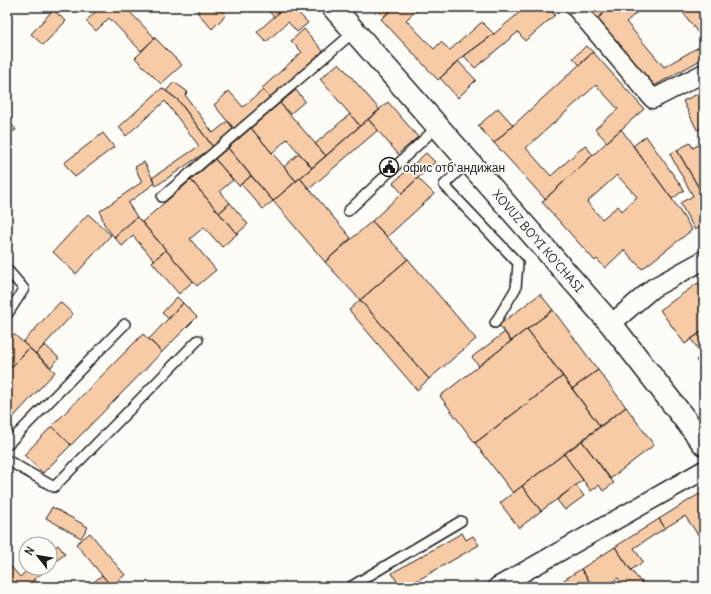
<svg xmlns="http://www.w3.org/2000/svg" width="711" height="594" font-family="Delius,sans-serif">
<style>
.building{fill:#f8cba7;stroke:#1c1c1c;fill-rule:evenodd}
.lines{fill:none;stroke-linecap:round;stroke-linejoin:round}
.lane-casing{stroke:#1c1c1c;stroke-width:12}
.street-casing{stroke:#1c1c1c;stroke-width:21}
.secondary-casing{stroke:#1c1c1c;stroke-width:25}
.lane{stroke:#fdfcf7;stroke-width:9}
.street{stroke:#fdfcf7;stroke-width:18}
.secondary{stroke:#fdfcf7;stroke-width:22}
.labels{text-anchor:middle;dominant-baseline:central;stroke-width:3.5;stroke-linejoin:round;paint-order:stroke}
.poi-label{font-size:12px;fill:#1c1c1c;stroke:#fdfcf7;text-anchor:start}
.street-label{font-size:12px;fill:#1c1c1c;stroke:#fdfcf7}
</style>
<rect width="100%" height="100%" fill="#fdfcf7"/>
<filter id="ink" filterUnits="userSpaceOnUse"><feTurbulence type="fractalNoise" baseFrequency=".025" numOctaves="2"/><feDisplacementMap in="SourceGraphic" scale="8" xChannelSelector="R" yChannelSelector="G"/><feConvolveMatrix kernelMatrix="1 2 1 2 8 2 1 2 1" color-interpolation-filters="sRGB"/></filter>
<g filter="url(#ink)">
<!-- building -->
<path class="building" d="M101 7H125L155 38 141 51 109 18 96 31 86 21Z
M202 7H220V8L226 15 212 29 197 12Z
M265 7H285L274 17Z
M285 7H293L308 23 297 32 288 22 266 42 257 32Z
M374 7H394L384 17Z
M394 7H420L406 20 434 49 441 42 450 50 482 22 494 34 464 56 438 80 381 19Z
M526 7H548L555 15 525 41 518 32 475 68 464 56 494 34Z
M586 7H611L597 19Z
M611 7H643L626 22 664 67 704 44V58L654 86 597 19Z
M679 7H704L698 12 704 20V41Z
M53 10 66 21 43 45 31 34Z
M304 29 323 51 270 98 261 89 302 52 291 41Z
M155 38 182 65 161 84 135 58Z
M586 46 593 52 580 65 573 58Z
M593 52 644 109 607 142 595 129 618 109 596 85 526 148 551 176 585 145 593 155 545 199 494 143Z
M458 61 476 80 458 98 440 78Z
M339 63 380 110 360 126 320 79Z
M174 82 188 92 185 95 213 133 228 121 234 129 213 147 178 100 166 91Z
M162 88 178 100 213 147 156 186 152 178 199 146 165 101 126 136 119 127Z
M263 90 270 98 234 129 214 105 229 91 243 107Z
M296 90 305 101 290 114 280 103Z
M704 91V109L702 110 704 114V127L697 130 683 101Z
M388 102 418 137 398 154 368 119Z
M280 103 326 156 312 168 287 139 272 153 251 128Z
M498 108 513 125 494 143 478 126Z
M350 114 360 126 326 156 315 144Z
M7 118 16 130 7 134Z
M368 119 378 130 309 189 300 178Z
M251 128 296 181 273 201 228 148Z
M621 129 672 199 692 230 642 269 624 250 605 268 597 259 595 261 542 202ZM617 175 637 197 622 211 618 206 602 219 587 202Z
M103 133 114 147 75 177 64 163Z
M646 136 684 190 672 199 633 146Z
M703 142 704 144V197L677 150 690 143 693 148Z
M228 148 251 176 239 186 215 159Z
M677 150 704 197V225L695 230 680 203 693 196 670 154Z
M299 153 312 168 296 181 284 167Z
M426 153 435 162 402 193 393 183Z
M215 159 233 180 220 191 230 203 219 213 191 180Z
M144 162 155 183 128 203 137 217 114 237 104 224 100 211 142 182 135 167Z
M251 176 273 201 263 209 241 184Z
M300 178 351 238 325 262 273 201Z
M418 178 434 194 387 237 372 221Z
M191 180 237 234 222 247 204 227 190 239 216 270 197 286 142 222Z
M230 203 248 224 237 234 219 213Z
M88 214 111 235 76 274 53 252Z
M137 217 166 250 154 260 133 236 122 246 114 237Z
M372 221 408 259 360 300 325 262Z
M166 250 193 281 179 294 152 262Z
M408 259 476 339 429 379 360 300Z
M698 283 704 292V330L685 344 660 310Z
M540 294 553 310 511 341 499 325Z
M177 297 183 303 169 319 162 313Z
M360 300 429 379 417 390 349 310Z
M60 302 73 314 36 354 23 342Z
M183 303 197 317 162 352 149 339Z
M553 310 598 370 572 389 527 329Z
M527 329 563 376 475 443 440 396Z
M704 330V371L696 360 703 356 691 339Z
M505 332 511 341 479 366 472 357Z
M14 334 29 348 7 372V342Z
M143 334 162 352 71 445 52 426Z
M45 345 59 358 51 367 36 354Z
M29 348 55 372 7 424V372Z
M598 370 626 407 600 426 572 389Z
M563 376 600 426 513 493 475 443Z
M626 407 654 445 610 479 582 441Z
M52 426 71 445 43 473 24 455Z
M582 441 614 483 603 491 599 485 591 491 564 454Z
M564 454 583 480 541 511 522 486Z
M576 485 584 496 565 510 557 500Z
M522 486 541 511 519 528 500 503Z
M699 494 704 502V536L701 539 685 516 665 528 659 519Z
M52 507 88 527 81 538 46 518Z
M659 519 665 528 634 548 643 562 631 570 615 547Z
M90 533 125 575 111 586 76 544Z
M462 533 466 540 473 536 479 545 406 587H400L392 573Z
M58 545 65 554 50 566V551Z
M615 547 631 570 645 587H625L618 578 604 587H593L581 569Z
M7 562 20 577 30 568H48L25 587H10L7 584Z
M581 569 593 587H553Z
M102 575 111 586 88 587Z
M34 579 41 587 43 585 44 587H25Z"/>
<g class="lines">
<defs>
<path id="lane" d="M469 161 444 185 518 263 516 288 495 323
M162 197 355 31
M348 211 438 126
M7 269 24 289 7 315
M7 445 125 324
M7 460 54 487 198 340
M350 587 461 521"/>
<path id="street" d="M575 7 653 99 704 73
M611 324 653 288 704 260
M497 587 704 470"/>
<path id="secondary" d="M333 7 611 324 704 444"/>
</defs>
<!-- lane casing -->
<use href="#lane" class="lane-casing"/>
<!-- street casing -->
<use href="#street" class="street-casing"/>
<!-- secondary casing -->
<use href="#secondary" class="secondary-casing"/>
<!-- lane -->
<use href="#lane" class="lane"/>
<!-- street -->
<use href="#street" class="street"/>
<!-- secondary -->
<use href="#secondary" class="secondary"/>
</g>
</g>
<!-- icons -->
<defs>
<symbol id="civic-ring" viewBox="-11 -11 22 22"><circle r="9.5" fill="#fdfcf7" stroke="#1c1c1c" stroke-width="1.5"/><path d="M-.6-6.5H3V-4.5H.6V-3L4-1V1h2V6H-6V1h2V-1L-.6-3ZM-1.2 2.5V6h2.4V2.5Z" fill="#1c1c1c"/></symbol>
</defs>
<g fill-rule="evenodd">
<use href="#civic-ring" x="378" y="156" width="22" height="22"/>
</g>
<g class="labels">
<!-- poi labels -->
<g class="poi-label">
<text x="403" y="167">офис отб андижан</text>
</g>
<!-- street labels -->
<g class="street-label">
<text transform="translate(538 241) rotate(49)">XOVUZ BO‘YI KO'CHASI</text>
</g>
</g>
<!-- margin -->
<rect width="711" height="594" fill="none" stroke="#fdfcf7" stroke-width="24"/>
<rect x="12" y="12" width="687" height="570" fill="none" stroke="#1c1c1c" stroke-width="1.5" filter="url(#ink)"/>
<!-- north arrow -->
<g transform="translate(38 556) rotate(301)"><circle r="19" fill="#fdfcf7" stroke="#a3a29f"/>
<path d="M0-3L7 15L0 10L-7 15Z" fill="#1c1c1c"/>
<text y="-6" font-size="11" font-weight="bold" text-anchor="middle" fill="#1c1c1c">N</text>
</g>
</svg>
